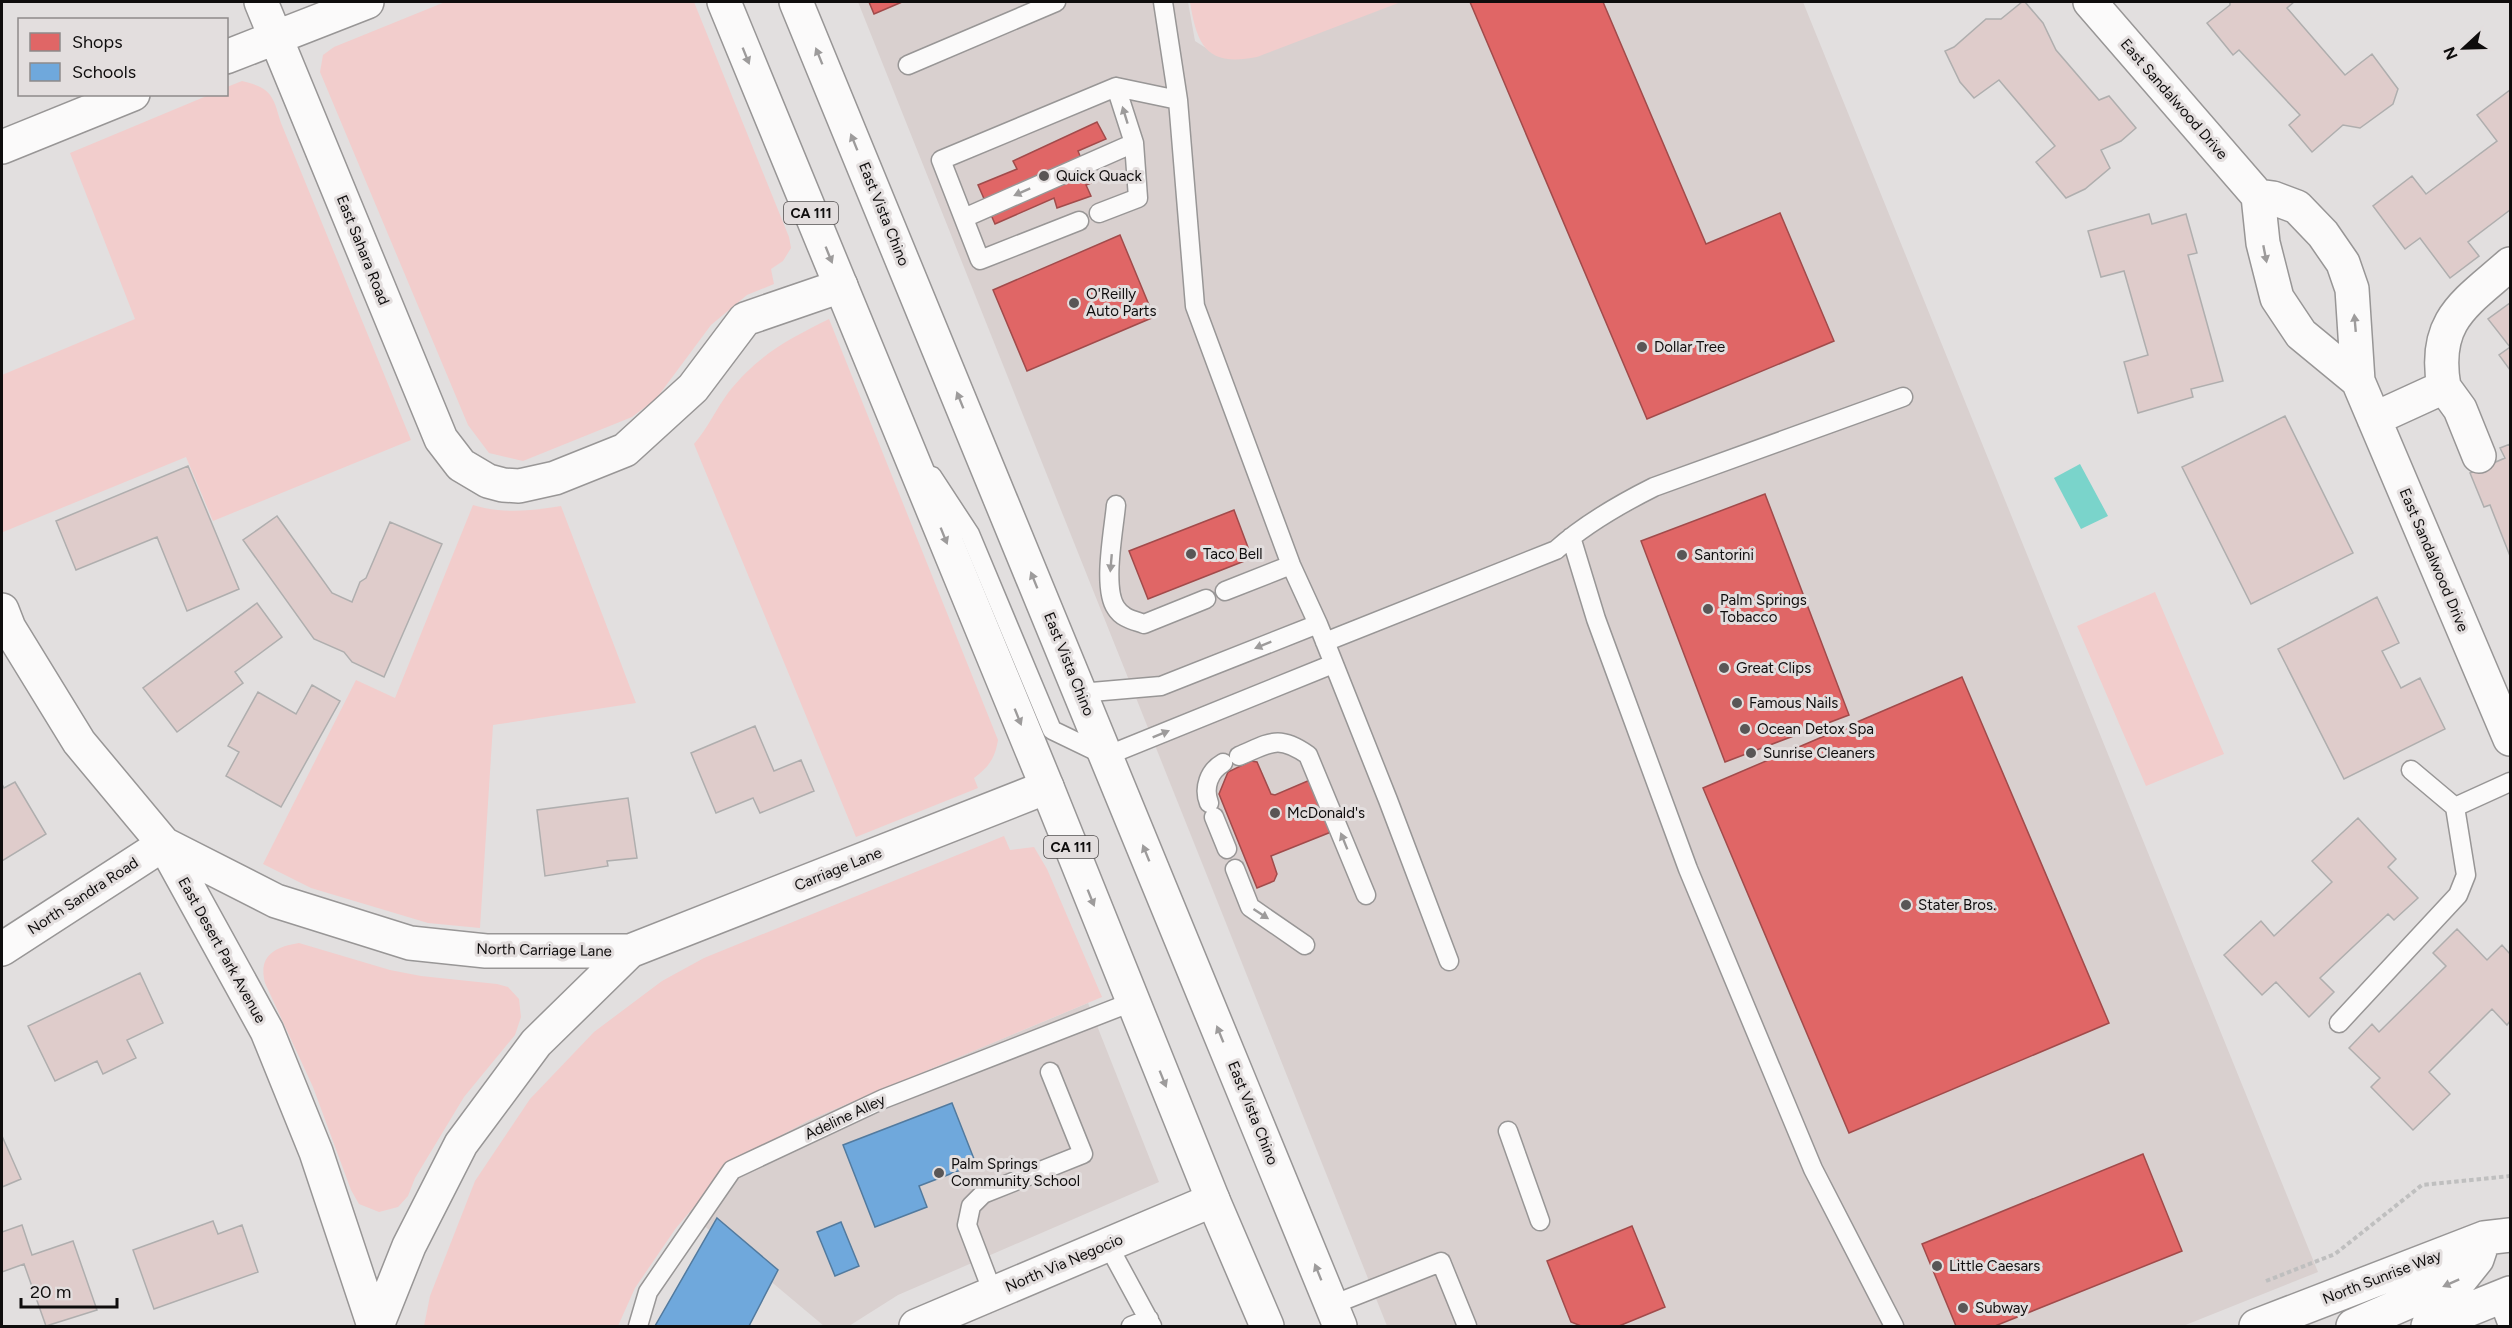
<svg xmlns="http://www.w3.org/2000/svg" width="2512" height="1328" font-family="Figtree,sans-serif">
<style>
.built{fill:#d9d0cf}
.green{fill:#f2cdcc}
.water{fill:#7ad4cb}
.shops{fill:#e06666;stroke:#a14b4b;stroke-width:1.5}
.schools{fill:#6fa8dc;stroke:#527a9e;stroke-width:1.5}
.building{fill:#dfcccb;stroke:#afaeae;stroke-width:1.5}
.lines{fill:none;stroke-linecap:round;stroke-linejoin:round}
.service-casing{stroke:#989696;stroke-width:21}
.minor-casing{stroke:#989696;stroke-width:36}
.secondary-casing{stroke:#989696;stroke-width:36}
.primary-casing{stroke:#989696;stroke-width:36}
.path{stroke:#bfbfbf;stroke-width:4;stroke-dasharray:4.5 3;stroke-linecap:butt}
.service{stroke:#fbfafa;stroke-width:18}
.minor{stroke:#fbfafa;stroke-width:33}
.secondary{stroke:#fbfafa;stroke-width:33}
.primary{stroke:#fbfafa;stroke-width:33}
.oneway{fill:#9d9b9b}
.poi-dot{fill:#595656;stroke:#e3dede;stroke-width:2}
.labels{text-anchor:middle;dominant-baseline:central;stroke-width:6;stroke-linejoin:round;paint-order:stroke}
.shield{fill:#e3dede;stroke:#4f4c4c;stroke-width:1.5}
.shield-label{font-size:14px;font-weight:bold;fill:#0f0d0d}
.street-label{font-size:15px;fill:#0f0d0d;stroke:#e3dede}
.poi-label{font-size:15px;fill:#0f0d0d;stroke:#e3dede;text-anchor:start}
</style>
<rect width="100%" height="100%" fill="#e2dfdf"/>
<!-- built -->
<path class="built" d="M858 2H1188L1195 41 1220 57 1367 2H1803L2318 1272 2183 1326H1387Z
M1088 1003 1159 1182 898 1295 849 1326H824L689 1213 731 1163 809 1120Z"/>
<!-- green -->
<path class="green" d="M445 2H694L789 237 791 248 783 261 771 269 774 284 747 295 711 325 656 399 632 417 523 461 489 453 468 425 320 72 323 55 334 47Z
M1190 2H1401L1257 57C1207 67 1197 46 1190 2Z
M242 81C272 88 273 96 281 123L411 440 213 521 186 457 3 532 2 375 135 319 70 153 209 95 226 94 227 87Z
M829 319 998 740C995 758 989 767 974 778L978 788 856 837 694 444C708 428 716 409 728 393 758 355 787 340 829 319Z
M473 505C503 514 530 511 561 506L636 703 493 725 480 928 428 923 311 888 263 864 356 680 395 698Z
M2155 592 2224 754 2146 786 2077 626Z
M1004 836 1010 850 1034 847 1047 869 1102 997 809 1120 731 1163 676 1228 635 1288 618 1326H424L430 1296 475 1181 530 1099 594 1032 662 981 704 958Z
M299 943 390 970 421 976 497 984 508 987 519 999 521 1017 515 1035 464 1097 415 1178 408 1196 398 1207 379 1212 359 1204 351 1190 313 1087 265 983C258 956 274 947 299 943Z"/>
<!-- water -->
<path class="water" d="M2080 464 2108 516 2081 529 2054 478Z"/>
<!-- shops -->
<path class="shops" d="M869 2H902L874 14Z
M1470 2H1603L1706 244 1780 213 1834 341 1647 419Z
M1097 122 1106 139 1078 151 1091 183 1086 185 1091 196 1057 208 1054 198 995 224 978 185 1017 169 1013 161Z
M1120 235 1154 317 1027 371 993 290Z
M1765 494 1849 715 1725 762 1641 541Z
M1234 510 1252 558 1148 599 1129 551Z
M1962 677 2109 1023 1849 1133 1703 788Z
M1251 761 1257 762 1271 794 1275 795 1310 780 1331 832 1271 856 1277 874 1274 881 1257 888 1219 794 1228 772Z
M2143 1154 2182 1251 1995 1326H1956L1922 1244Z
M1632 1226 1665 1307 1619 1326H1581L1571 1322 1547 1261Z"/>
<!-- schools -->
<path class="schools" d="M952 1103 976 1164 919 1186 927 1207 875 1227 843 1145Z
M717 1218 778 1270 749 1326H655Z
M841 1222 859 1266 835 1276 817 1232Z"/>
<!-- building -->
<path class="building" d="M2022 2H2025L2043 23 2056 50 2099 100 2109 96 2136 128 2121 141 2101 150 2110 168 2085 189 2066 198 2036 162 2055 146 1999 80 1974 98 1960 82 1945 51 1954 47 1986 19H2001Z
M2230 2H2294L2287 8 2345 75 2372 54 2398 89 2393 104 2360 128 2343 125 2312 152 2289 125 2300 115 2239 50 2233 55 2207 23 2230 5Z
M2510 90V210L2468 242 2479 256 2450 278 2420 238 2405 249 2373 206 2412 176 2426 194 2497 141 2477 115Z
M2149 214 2152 224 2186 214 2197 253 2188 255 2223 381 2191 389 2193 397 2138 413 2124 362 2148 355 2124 271 2101 277 2088 231Z
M2510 303V370L2499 355 2510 347 2488 319Z
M2285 416 2353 553 2251 604 2182 467Z
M2510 444V556L2490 505 2484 507 2470 473 2505 458 2500 448Z
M188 466 239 589 187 611 157 537 76 570 56 521Z
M277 516 332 593 352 602 360 582 366 578 390 522 442 544 384 677 352 662 344 652 314 639 243 540Z
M2377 597 2399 643 2382 651 2401 688 2420 678 2445 729 2344 779 2278 649Z
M257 603 282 637 235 672 243 683 177 732 143 688Z
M312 685 340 701 281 807 226 776 239 752 228 746 258 692 296 714Z
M755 726 774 771 801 760 814 791 760 813 753 798 716 813 691 753Z
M15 782 46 834 2 861V784L4 788Z
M628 798 637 858 607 861 608 866 545 876 537 810Z
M2358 818 2396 859 2388 867 2418 898 2394 920 2388 914 2320 978 2334 992 2309 1017 2276 982 2262 995 2224 955 2261 921 2274 936 2332 882 2312 861Z
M2457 929 2487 960 2502 945 2510 954V1021L2507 1025 2492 1009 2429 1072 2450 1094 2413 1130 2371 1087 2380 1078 2349 1048 2372 1024 2379 1032 2446 966 2433 953Z
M140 973 163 1023 127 1040 136 1058 103 1074 97 1061 55 1081 28 1026Z
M2 1136 21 1179 2 1187Z
M213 1221 218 1234 242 1225 258 1272 154 1309 133 1250Z
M22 1225 32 1255 73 1241 97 1310 46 1326 24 1264 2 1272V1232Z"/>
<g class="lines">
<defs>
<path id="service" d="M1163 2 1178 100 1195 306 1291 565 1318 624 1388 800 1449 961
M908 65 1056 2
M1099 213 1138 198 1134 143 1116 87
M964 218 1134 143
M1079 221 980 260 941 160 1116 87 1178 100
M932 476 970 534 1052 730 1106 756 1333 664
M1116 505C1114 529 1102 588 1116 608 1122 618 1133 620 1144 624L1206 599
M1571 537 1596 619 1688 869 1813 1169 1894 1326
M1225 591 1291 565
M1325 642 1556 550C1585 524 1620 504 1654 487L1903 397
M1080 693 1161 686 1318 624
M1239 756C1270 743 1278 734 1308 755L1366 895
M1209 803C1203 788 1209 771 1223 763
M2455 807 2510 782
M1214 817 1227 849
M1235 869 1250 907 1305 945
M2339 1023 2458 895 2466 875 2455 807 2411 770
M1508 1131 1540 1221
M1108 1245 1152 1326
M993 1293 967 1225 971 1206 983 1194 1083 1154 1050 1072
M2498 1299 2508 1326
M1332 1305 1441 1262 1467 1326
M638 1326 648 1292 732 1170 883 1099 1132 1002
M1131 1326 1149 1319"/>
<path id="minor" d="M261 2 441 439 461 465 488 481 503 485 519 486 555 478 625 450 693 388 745 319 841 286
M2090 2 2258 196 2263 243 2277 298 2301 334 2358 381
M226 57 367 2
M2 147 133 94
M2258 196 2273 198 2297 207 2323 234 2343 263 2352 289 2358 381 2510 739
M2444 387 2460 409 2479 456
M2374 419 2444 387C2432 320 2466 303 2510 264
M2 610 9 628 79 742 164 844 267 1031 316 1152 374 1326
M2 949 164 844 276 901 410 943 486 951H630L1047 787
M377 1326 409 1246 461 1144 536 1043 630 951
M916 1326 1213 1200"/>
<path id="secondary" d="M2256 1326 2484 1238 2510 1235
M2353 1326 2461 1279 2477 1259 2484 1238
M2428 1326 2510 1293"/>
<path id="primary" d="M724 2 1047 787 1213 1200 1267 1326
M796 2 1340 1326"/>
</defs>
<!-- service casing -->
<use href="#service" class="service-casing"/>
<!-- minor casing -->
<use href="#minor" class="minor-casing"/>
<!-- secondary casing -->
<use href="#secondary" class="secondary-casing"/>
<!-- primary casing -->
<use href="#primary" class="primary-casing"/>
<!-- path -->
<path class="path" d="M2266 1281 2335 1254 2422 1185 2510 1176"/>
<!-- service -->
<use href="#service" class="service"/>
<!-- minor -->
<use href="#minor" class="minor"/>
<!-- secondary -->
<use href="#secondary" class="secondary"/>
<!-- primary -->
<use href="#primary" class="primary"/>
</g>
<!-- one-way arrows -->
<defs><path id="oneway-solid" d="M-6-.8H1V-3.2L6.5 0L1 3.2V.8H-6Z" transform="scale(1.5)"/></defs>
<g class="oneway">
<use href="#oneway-solid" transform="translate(746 56) rotate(68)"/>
<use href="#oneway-solid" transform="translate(819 56) rotate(-112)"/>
<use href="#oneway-solid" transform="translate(1125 115) rotate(-107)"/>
<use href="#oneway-solid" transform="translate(854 142) rotate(-112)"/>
<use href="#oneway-solid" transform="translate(1022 192) rotate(156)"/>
<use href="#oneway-solid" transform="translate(2265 254) rotate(79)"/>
<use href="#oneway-solid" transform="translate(829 255) rotate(68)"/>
<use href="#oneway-solid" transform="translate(2355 323) rotate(-95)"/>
<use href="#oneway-solid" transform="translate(960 400) rotate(-112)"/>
<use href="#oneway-solid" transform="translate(944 536) rotate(68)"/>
<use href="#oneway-solid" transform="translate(1111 563) rotate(95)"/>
<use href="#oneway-solid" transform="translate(1034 580) rotate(-112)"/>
<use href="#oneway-solid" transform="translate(1263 645) rotate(158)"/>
<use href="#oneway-solid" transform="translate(1018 717) rotate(68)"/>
<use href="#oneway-solid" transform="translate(1161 734) rotate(-22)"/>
<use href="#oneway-solid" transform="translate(1344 841) rotate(-112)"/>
<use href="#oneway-solid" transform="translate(1146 853) rotate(-112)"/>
<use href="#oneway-solid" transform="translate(1091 898) rotate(68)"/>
<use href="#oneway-solid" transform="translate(1261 914) rotate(33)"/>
<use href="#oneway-solid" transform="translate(1220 1034) rotate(-112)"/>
<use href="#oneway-solid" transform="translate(1163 1079) rotate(68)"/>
<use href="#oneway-solid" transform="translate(1318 1272) rotate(-112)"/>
<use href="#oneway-solid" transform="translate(2451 1283) rotate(156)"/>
</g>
<!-- markers -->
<g class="poi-dot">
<circle cx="1044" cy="176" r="6"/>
<circle cx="1074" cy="303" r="6"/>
<circle cx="1642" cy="347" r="6"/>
<circle cx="1191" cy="554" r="6"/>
<circle cx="1682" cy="555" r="6"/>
<circle cx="1708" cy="609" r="6"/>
<circle cx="1724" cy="668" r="6"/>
<circle cx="1737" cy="703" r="6"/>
<circle cx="1745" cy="729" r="6"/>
<circle cx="1751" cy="753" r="6"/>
<circle cx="1275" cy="813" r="6"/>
<circle cx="1906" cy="905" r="6"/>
<circle cx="939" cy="1173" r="6"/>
<circle cx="1937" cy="1266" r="6"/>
<circle cx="1963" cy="1308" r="6"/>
</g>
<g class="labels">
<!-- shield labels -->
<g class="shield">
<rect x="784" y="202" width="54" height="22" rx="4.5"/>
<rect x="1044" y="836" width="54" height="22" rx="4.5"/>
</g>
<g class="shield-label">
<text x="811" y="213">CA 111</text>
<text x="1071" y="847">CA 111</text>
</g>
<!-- street labels -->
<g class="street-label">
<text transform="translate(2174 99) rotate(49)">East Sandalwood Drive</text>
<text transform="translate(884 214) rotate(68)">East Vista Chino</text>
<text transform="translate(363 250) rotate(68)">East Sahara Road</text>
<text transform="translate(2434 560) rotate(67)">East Sandalwood Drive</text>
<text transform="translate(1069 664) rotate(68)">East Vista Chino</text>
<text transform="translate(838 869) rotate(-22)">Carriage Lane</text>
<text transform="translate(83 896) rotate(-33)">North Sandra Road</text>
<text transform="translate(222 950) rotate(61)">East Desert Park Avenue</text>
<text transform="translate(544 950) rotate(1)">North Carriage Lane</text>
<text transform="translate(1253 1113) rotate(68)">East Vista Chino</text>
<text transform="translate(845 1117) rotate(-25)">Adeline Alley</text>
<text transform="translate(1064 1263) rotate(-23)">North Via Negocio</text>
<text transform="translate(2382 1277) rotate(-21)">North Sunrise Way</text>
</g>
<!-- poi labels -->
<g class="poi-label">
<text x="1056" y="176">Quick Quack</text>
<text x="1086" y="294">O'Reilly<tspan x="1086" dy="17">Auto Parts</tspan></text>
<text x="1654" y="347">Dollar Tree</text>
<text x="1203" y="554">Taco Bell</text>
<text x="1694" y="555">Santorini</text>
<text x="1720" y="600">Palm Springs<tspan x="1720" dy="17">Tobacco</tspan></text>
<text x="1736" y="668">Great Clips</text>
<text x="1749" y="703">Famous Nails</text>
<text x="1757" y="729">Ocean Detox Spa</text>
<text x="1763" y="753">Sunrise Cleaners</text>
<text x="1287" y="813">McDonald's</text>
<text x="1918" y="905">Stater Bros.</text>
<text x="951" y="1164">Palm Springs<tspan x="951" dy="17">Community School</tspan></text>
<text x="1949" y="1266">Little Caesars</text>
<text x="1975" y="1308">Subway</text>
</g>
</g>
<!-- border -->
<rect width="2512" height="1328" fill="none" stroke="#0f0d0d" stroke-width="6"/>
<!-- legend -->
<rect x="18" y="18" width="210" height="78" fill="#e3dede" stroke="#8e8a8a" stroke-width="1.5"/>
<rect x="30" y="33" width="30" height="18" fill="#e06666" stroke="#8e8a8a" stroke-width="1.5"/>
<text x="72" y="48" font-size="18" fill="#0f0d0d">Shops</text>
<rect x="30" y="63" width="30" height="18" fill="#6fa8dc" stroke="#8e8a8a" stroke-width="1.5"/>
<text x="72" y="78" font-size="18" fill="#0f0d0d">Schools</text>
<!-- north arrow -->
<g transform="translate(2464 48) rotate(248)" stroke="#e3dede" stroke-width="4.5" paint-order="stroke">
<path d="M0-4.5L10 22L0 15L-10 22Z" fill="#0f0d0d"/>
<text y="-9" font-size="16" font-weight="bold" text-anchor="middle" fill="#0f0d0d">N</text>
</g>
<!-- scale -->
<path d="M21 1298v9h96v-9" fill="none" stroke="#0f0d0d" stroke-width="3"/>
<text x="30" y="1298" font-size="18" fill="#0f0d0d" stroke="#e3dede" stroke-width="4.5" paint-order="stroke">20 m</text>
</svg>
